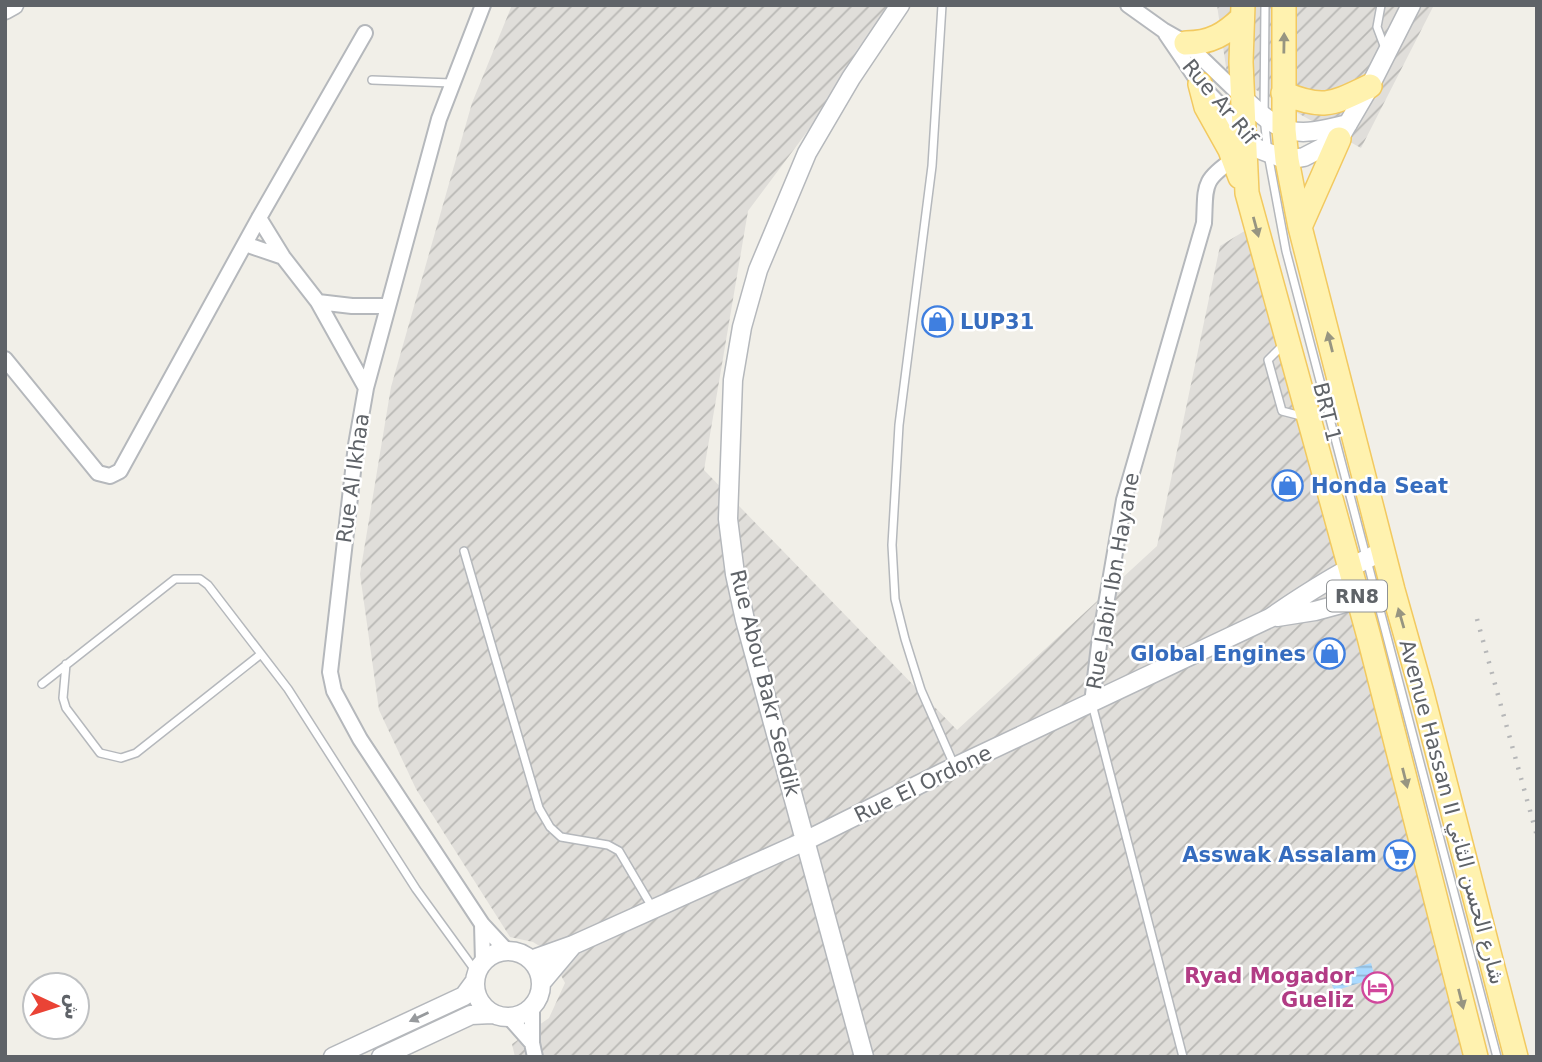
<svg xmlns="http://www.w3.org/2000/svg" width="1542" height="1062" font-family="'DejaVu Sans',Vazirmatn,sans-serif">
<style>
.industrial{fill:url(#industrial-furrows)}
.water{fill:url(#water-rules)}
.lines{fill:none;stroke-linecap:round;stroke-linejoin:round}
.service-casing{stroke:#b5b8bc;stroke-width:10}
.minor-casing{stroke:#b5b8bc;stroke-width:18}
.tertiary-casing{stroke:#b5b8bc;stroke-width:21}
.primary-casing{stroke:#f2c960;stroke-width:26}
.service{stroke:#fff;stroke-width:7}
.minor{stroke:#fff;stroke-width:14}
.tertiary{stroke:#fff;stroke-width:18}
.primary{stroke:#fff2af;stroke-width:23}
.rail{stroke:#b6b7b8;stroke-width:4.5;stroke-dasharray:2 9;stroke-linecap:butt}
.oneway{fill:#979581}
.oneway2{fill:#979a9d}
.labels{text-anchor:middle;dominant-baseline:central;stroke-width:5;stroke-linejoin:round;paint-order:stroke}
.shield{fill:#fff;stroke:#8f9295;stroke-width:2}
.shield-label{font-size:19px;font-weight:bold;fill:#5f6368}
.street-label{font-size:21px;fill:#5f6368;stroke:#fff}
.shop-label{font-size:21px;font-weight:bold;fill:#366cbe;stroke:#fff;text-anchor:start}
.hotel-label{font-size:21px;font-weight:bold;fill:#b23c85;stroke:#fff;text-anchor:end}
</style>
<defs>
<pattern id="industrial-furrows" width="10" height="10" patternUnits="userSpaceOnUse" patternTransform="scale(1.75)"><rect width="10" height="10" fill="#e0deda"/><path d="M-1 1l2-2M0 10L10 0M9 11l2-2" fill="none" stroke="#b9b8b5"/></pattern>
<pattern id="water-rules" width="6" height="5" patternUnits="userSpaceOnUse" patternTransform="scale(1.75)"><rect width="6" height="5" fill="#aadaff"/><path d="M0 2.5h6" fill="none" stroke="#8eb4d2"/></pattern>
</defs>
<rect width="100%" height="100%" fill="#f1efe8"/>
<!-- industrial -->
<path class="industrial" d="M512 5H898L880 34 748 211 704 470 957 730 1157 546 1220 246 1264 219 1481 1057H515L512 1044 549 1018 565 983 549 952 533 942 510 937 416 789 379 710 360 574 391 387 472 103Z
M1217 5H1434L1361 148 1227 74Z"/>
<!-- water -->
<path class="water" d="M1371 963 1375 978 1334 991 1329 975Z"/>
<g class="lines">
<defs>
<path id="service" d="M942 5 932 166 899 425 892 545 895 599 905 639 921 690 954 765
M1265 5 1264 117 1268 154 1286 251 1497 1057
M1381 5 1377 27 1386 51
M372 80 451 83
M1285 343 1268 360 1282 411 1305 417
M464 551 539 808 550 827 561 837 608 845 619 851 652 907
M66 664 63 698 66 708 100 753 121 758 136 753 261 654
M42 684 175 579H200L208 585 288 689 416 889 477 973
M1092 704 1183 1057"/>
<path id="minor" d="M483 5 439 119 366 388 356 445 330 672 334 691 360 739 482 924 507 951
M1128 5 1163 30 1186 43 1242 97
M1166 34 1200 84 1219 104 1243 134
M259 218 283 257 318 302 366 388
M245 244 283 257
M318 302 352 306H386
M5 359 98 473 110 476 120 471 259 218 365 33
M1092 703 1099 645 1124 500 1204 223C1206 186 1201 181 1234 159
M482 924 483 962
M532 1007V1043L535 1057
M509 1017 532 1043"/>
<path id="tertiary" d="M5 10 14 5
M1242 97C1283 136 1293 138 1348 124
M1244 136 1256 148 1287 160 1304 157 1339 139 1370 86 1411 5
M1277 617 1315 611 1393 590
M475 984a33 33 0 1 1 66 0a33 33 0 1 1-66 0Z
M531 960 573 945 805 841 942 773 1270 618C1306 593 1343 570 1383 551
M541 983 573 945
M333 1057 464 996 475 981
M381 1057 471 1015 492 1014
M864 1057 745 620 735 574 728 519 733 380 742 327 758 270 807 153 851 78 900 5"/>
<path id="primary" d="M1243 5 1241 62 1247 193 1369 637 1476 1057
M1284 5V130L1287 160 1300 227 1393 590 1422 693 1516 1057
M1186 43C1211 43 1225 34 1242 18
M1200 84 1206 107 1230 150 1240 177
M1283 93C1324 110 1332 104 1370 86
M1300 227 1339 139"/>
</defs>
<!-- service casing -->
<use href="#service" class="service-casing"/>
<!-- minor casing -->
<use href="#minor" class="minor-casing"/>
<!-- tertiary casing -->
<use href="#tertiary" class="tertiary-casing"/>
<!-- primary casing -->
<use href="#primary" class="primary-casing"/>
<!-- service -->
<use href="#service" class="service"/>
<!-- minor -->
<use href="#minor" class="minor"/>
<!-- tertiary -->
<use href="#tertiary" class="tertiary"/>
<!-- primary -->
<use href="#primary" class="primary"/>
<!-- rail -->
<path class="rail" d="M1477 619 1537 836"/>
</g>
<!-- one-way arrows -->
<defs><path id="oneway-solid" d="M-6-.8H1V-3.2L6.5 0L1 3.2V.8H-6Z" transform="scale(1.75)"/></defs>
<g class="oneway">
<use href="#oneway-solid" transform="translate(1284 43) rotate(-89)"/>
<use href="#oneway-solid" transform="translate(1256 227) rotate(75)"/>
<use href="#oneway-solid" transform="translate(1330 342) rotate(-104)"/>
<use href="#oneway-solid" transform="translate(1401 618) rotate(-106)"/>
<use href="#oneway-solid" transform="translate(1405 778) rotate(76)"/>
<use href="#oneway-solid" transform="translate(1461 999) rotate(76)"/>
</g>
<use class="oneway2" href="#oneway-solid" transform="translate(419 1017) rotate(155)"/>
<!-- icons -->
<defs>
<symbol id="shop-ring" viewBox="-11 -11 22 22"><circle r="9.5" fill="#fff" stroke="#3f7fe0" stroke-width="1.5"/><path d="M-5-2.5h2.3a2.7 3.5 0 0 1 5.4 0H5L5.5 6h-11ZM-1.5-2.5h3a1.5 2.3 0 0 0-3 0Z" fill="#3f7fe0"/></symbol>
<symbol id="supermarket-ring" viewBox="-11 -11 22 22"><circle r="9.5" fill="#fff" stroke="#3f7fe0" stroke-width="1.5"/><path d="M-6-5.5h2.5l.6 2H6L4.5 2H-2.5L-4.4-4H-6ZM-1.5 3.2a1.3 1.3 0 1 0 .1 0ZM3 3.2a1.3 1.3 0 1 0 .1 0Z" fill="#3f7fe0"/></symbol>
<symbol id="hotel-ring" viewBox="-11 -11 22 22"><circle r="9.5" fill="#fff" stroke="#d1479c" stroke-width="1.5"/><path d="M-6-4.5h1.5V1H6V5H4.5V3h-9V5H-6ZM-4 0a1.8 1.8 0 1 1 3.6 0ZM.5 0V-2.5h3Q6-2.5 6 0Z" fill="#d1479c"/></symbol>
</defs>
<g fill-rule="evenodd">
<use href="#shop-ring" x="920" y="304" width="35" height="35"/>
<use href="#shop-ring" x="1270" y="468" width="35" height="35"/>
<use href="#shop-ring" x="1312" y="636" width="35" height="35"/>
<use href="#supermarket-ring" x="1382" y="838" width="35" height="35"/>
<use href="#hotel-ring" x="1360" y="970" width="35" height="35"/>
</g>
<g class="labels">
<!-- shield labels -->
<rect class="shield" x="1327" y="580.5" width="60" height="31" rx="5"/>
<g class="shield-label">
<text x="1357" y="596">RN8</text>
</g>
<!-- street labels -->
<g class="street-label">
<text transform="translate(1220 102) rotate(50)">Rue Ar Rif</text>
<text transform="translate(1327 412) rotate(76)">BRT 1</text>
<text transform="translate(353 478) rotate(-82)">Rue Al Ikhaa</text>
<text transform="translate(1113 581) rotate(-80)">Rue Jabir Ibn Hayane</text>
<text transform="translate(765 683) rotate(76)">Rue Abou Bakr Seddik</text>
<text transform="translate(923 784) rotate(-26)">Rue El Ordone</text>
<text transform="translate(1452 812) rotate(75)">Avenue Hassan II شارع الحسن الثاني</text>
</g>
<!-- shop labels -->
<g class="shop-label">
<text x="960" y="322">LUP31</text>
<text x="1311" y="486">Honda Seat</text>
<text x="1306" y="654" text-anchor="end">Global Engines</text>
<text x="1377" y="855" text-anchor="end">Asswak Assalam</text>
</g>
<!-- hotel labels -->
<g class="hotel-label">
<text x="1354" y="976">Ryad Mogador<tspan x="1354" dy="24">Gueliz</tspan></text>
</g>
</g>
<!-- border -->
<rect width="1542" height="1062" fill="none" stroke="#5f6368" stroke-width="14"/>
<!-- north arrow -->
<g transform="translate(56 1006) rotate(94)"><circle r="33" fill="#ffffff" stroke="#bfc1c3" stroke-width="2"/>
<path d="M0-5L12 26L0 18L-12 26Z" fill="#ea4335"/>
<text y="-10" font-size="19" font-weight="bold" text-anchor="middle" fill="#5f6368">ش</text>
</g>
</svg>
